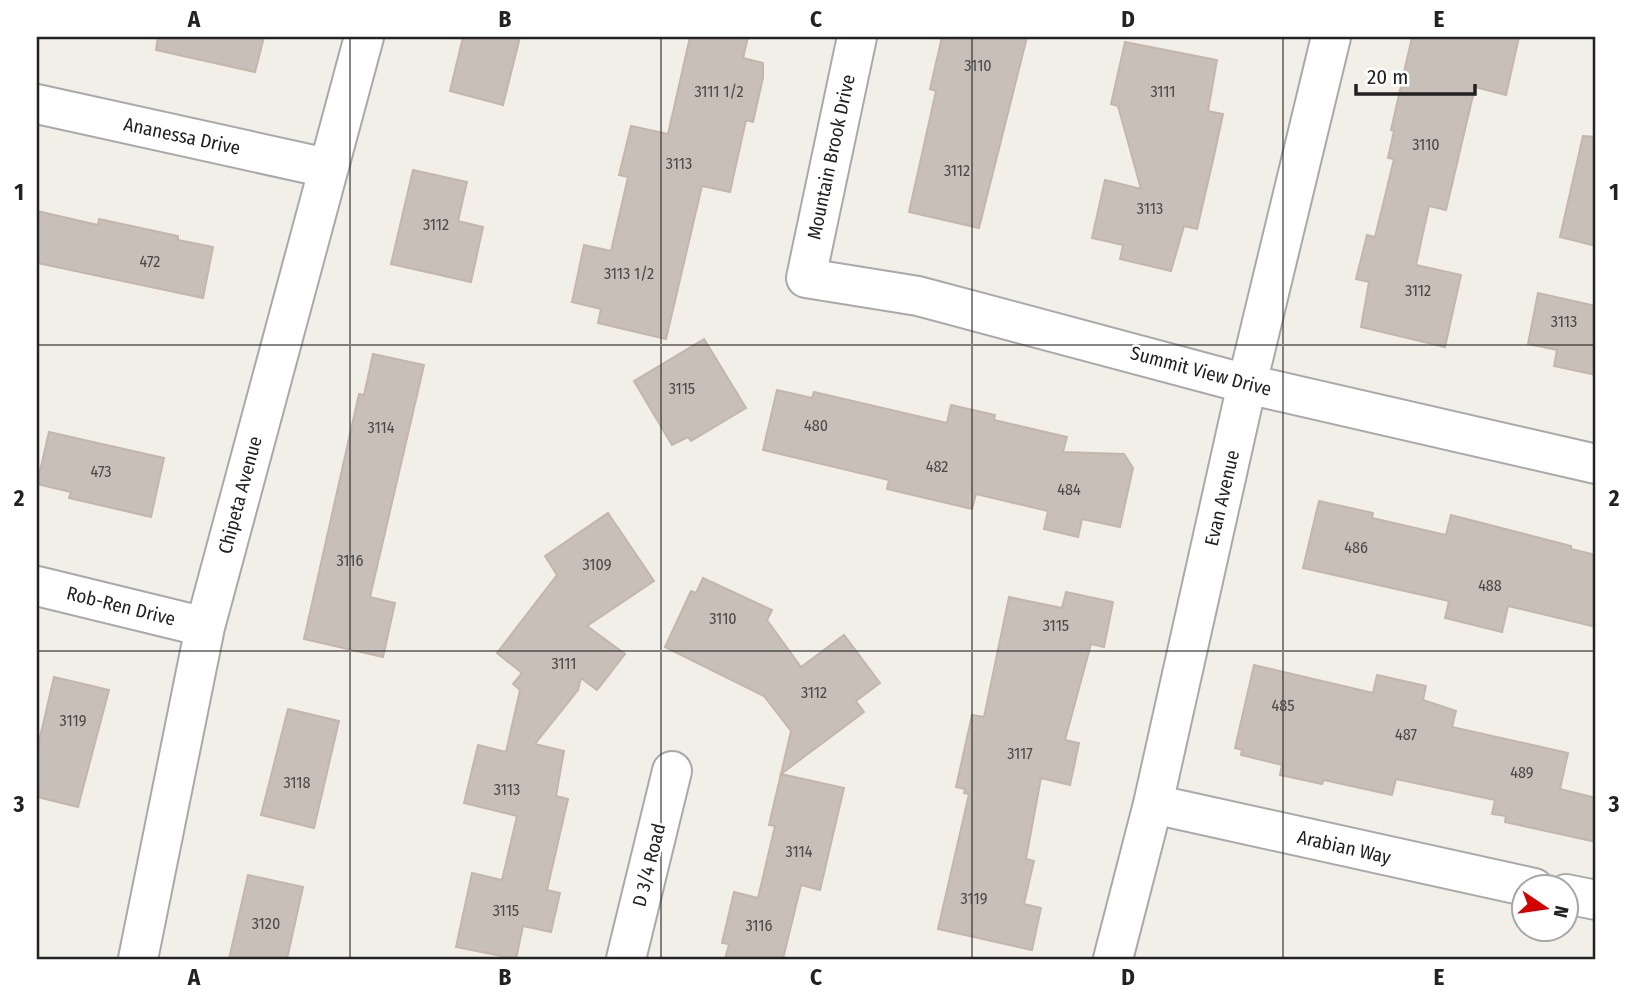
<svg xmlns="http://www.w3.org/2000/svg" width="1633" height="996" font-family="'Fira Sans Condensed',sans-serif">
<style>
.building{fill:#c7bfb8;stroke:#c4b6ab;stroke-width:2}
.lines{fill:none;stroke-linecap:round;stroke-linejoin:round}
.minor-casing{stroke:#a9a9a9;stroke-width:42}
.minor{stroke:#fff;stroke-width:38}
.grid{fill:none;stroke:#222;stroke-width:2;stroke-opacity:0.55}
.labels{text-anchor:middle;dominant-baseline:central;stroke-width:5;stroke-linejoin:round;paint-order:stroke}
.number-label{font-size:16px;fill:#4b4948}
.street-label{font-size:19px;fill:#222;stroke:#fff}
.neatline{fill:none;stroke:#222;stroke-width:2.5}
.grid-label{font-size:23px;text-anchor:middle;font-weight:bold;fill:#222}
</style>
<rect width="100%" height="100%" fill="#f2efe9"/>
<!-- building -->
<path class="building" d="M158 37H264L255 72 156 50Z
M463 37H520L503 105 450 91Z
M690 37H748L743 58 763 63V78L753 122 746 120 730 192 702 186 666 339 598 323 601 309 572 302 584 245 611 251 628 177 619 175 631 126 668 134Z
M942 37H1027L979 228 909 212 936 91 930 89Z
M1412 37H1519L1506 95 1475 87 1446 210 1429 206 1416 265 1461 275 1445 347 1361 327 1369 282 1356 279 1367 235 1375 237 1394 159 1388 158 1394 131 1391 130Z
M1125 42 1217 60 1208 111 1223 114 1214 156 1197 229 1184 226 1171 271 1120 259 1123 245 1092 238 1105 180 1141 189 1118 106 1111 104Z
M1583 136 1596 137V246L1560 237Z
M413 170 467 182 458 221 483 227 471 282 391 264Z
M37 211 98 225 99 219 178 236V240L213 247 203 298 37 263Z
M1538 293 1596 306V375L1554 366 1557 350 1528 344Z
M704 339 746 408 691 441 688 437 672 445 634 381Z
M373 354 424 365 370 597 395 603 383 657 304 639 359 394 364 395Z
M777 390 812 398 814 392 947 423 951 405 995 415 994 420 1067 437 1063 452 1124 454 1133 468 1120 527 1082 519 1078 537 1044 529 1048 511 976 494 972 509 887 489 889 480 763 450Z
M49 432 164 458 151 517 69 498 71 492 37 484Z
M1319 501 1373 513 1372 518 1446 535 1451 515 1571 546V549L1596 555V627L1508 606 1502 632 1445 618 1449 601 1303 568Z
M608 513 654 581 587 626 625 654 597 690 581 678 578 690 535 744 564 751 556 796 568 799 547 890 560 893 551 932 523 926 516 959 456 947 472 873 502 880 517 816 464 803 478 745 506 752 520 690 513 684 522 673 497 653 557 575 545 556Z
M703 578 772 610 767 620 801 667 844 635 880 683 856 701 864 712 781 774 844 788 820 890 801 885 783 959H725L729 944 722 943 734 892 758 898 775 826 769 825 791 731 764 696 665 647 691 591 696 593Z
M1066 592 1113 602 1104 647 1091 644 1065 740 1079 743 1070 785 1041 778 1026 859 1034 861 1024 904 1041 908 1032 950 938 929 969 794 964 793 965 789 956 787 972 715 984 717 1009 597 1062 608Z
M1254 665 1373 693 1377 675 1426 686 1423 700 1456 711 1452 727 1568 753 1560 789 1596 798V842L1505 822 1506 816 1492 814 1495 800 1396 779 1392 795 1324 780 1322 784 1280 775 1282 765 1241 755 1242 750 1235 748Z
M54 677 109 690 78 807 37 797V750Z
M288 709 339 721 314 828 261 815Z
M248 875 303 887 287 959H229Z"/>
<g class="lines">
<defs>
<path id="minor" d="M857 37 806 278 918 296 1247 384 1596 464
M37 104 327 168
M37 586 205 627
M1153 804 1534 888
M1566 894 1596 900
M138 959 205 627 364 37
M626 959 672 771
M1113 959 1153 804 1247 384 1331 37"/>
</defs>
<!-- minor casing -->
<use href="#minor" class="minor-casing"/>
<!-- minor -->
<use href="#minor" class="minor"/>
</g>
<!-- grid -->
<path class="grid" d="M350 37V959M661 37V959M972 37V959M1283 37V959M37 345H1596M37 651H1596"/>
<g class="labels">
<!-- number labels -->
<g class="number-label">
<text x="978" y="65">3110</text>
<text x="719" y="91">3111 1/2</text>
<text x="1163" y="91">3111</text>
<text x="1426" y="144">3110</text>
<text x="679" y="163">3113</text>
<text x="957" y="170">3112</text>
<text x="1150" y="208">3113</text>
<text x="436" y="224">3112</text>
<text x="150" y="261">472</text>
<text x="629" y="273">3113 1/2</text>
<text x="1418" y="290">3112</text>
<text x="1564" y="321">3113</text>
<text x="682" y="388">3115</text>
<text x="816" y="425">480</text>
<text x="381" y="427">3114</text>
<text x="937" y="466">482</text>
<text x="101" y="471">473</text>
<text x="1069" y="489">484</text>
<text x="1356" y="547">486</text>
<text x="350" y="560">3116</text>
<text x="597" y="564">3109</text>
<text x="1490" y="585">488</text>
<text x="723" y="618">3110</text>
<text x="1056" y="625">3115</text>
<text x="564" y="663">3111</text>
<text x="814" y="692">3112</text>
<text x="1283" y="705">485</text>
<text x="73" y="720">3119</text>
<text x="1406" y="734">487</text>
<text x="1020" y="753">3117</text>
<text x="1522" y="772">489</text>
<text x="297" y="782">3118</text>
<text x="507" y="789">3113</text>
<text x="799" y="851">3114</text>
<text x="974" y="898">3119</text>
<text x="506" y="910">3115</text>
<text x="266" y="923">3120</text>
<text x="759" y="925">3116</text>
</g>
<!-- street labels -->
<g class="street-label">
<text transform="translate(182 136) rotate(12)">Ananessa Drive</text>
<text transform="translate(831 157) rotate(-78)">Mountain Brook Drive</text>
<text transform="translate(1201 371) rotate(15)">Summit View Drive</text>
<text transform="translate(240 495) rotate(-75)">Chipeta Avenue</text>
<text transform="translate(1222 498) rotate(-77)">Evan Avenue</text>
<text transform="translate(121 606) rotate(14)">Rob-Ren Drive</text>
<text transform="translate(1344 847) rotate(13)">Arabian Way</text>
<text transform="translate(649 865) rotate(-76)">D 3/4 Road</text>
</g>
</g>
<!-- border -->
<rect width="1633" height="996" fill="none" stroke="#ffffff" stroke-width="77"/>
<!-- north arrow -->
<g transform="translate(1545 908) rotate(103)"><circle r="33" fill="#ffffff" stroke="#a7a7a7" stroke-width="2"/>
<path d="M0-5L12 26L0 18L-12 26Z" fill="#d40000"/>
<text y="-10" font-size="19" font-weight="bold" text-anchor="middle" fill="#222222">N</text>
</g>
<!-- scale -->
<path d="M1356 84v10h119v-10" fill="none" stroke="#222222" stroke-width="3.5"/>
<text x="1367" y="84" font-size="21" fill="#222222" stroke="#ffffff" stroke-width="5" paint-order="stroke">20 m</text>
<rect x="38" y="38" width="1556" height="920" class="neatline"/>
<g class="grid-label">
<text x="194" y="27">A</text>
<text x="505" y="27">B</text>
<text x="816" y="27">C</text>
<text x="1128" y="27">D</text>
<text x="1439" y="27">E</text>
<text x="19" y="200">1</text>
<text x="1614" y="200">1</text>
<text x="19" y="506">2</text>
<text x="1614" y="506">2</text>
<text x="19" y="812">3</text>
<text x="1614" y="812">3</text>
<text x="194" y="985">A</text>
<text x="505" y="985">B</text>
<text x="816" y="985">C</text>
<text x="1128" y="985">D</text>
<text x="1439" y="985">E</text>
</g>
</svg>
